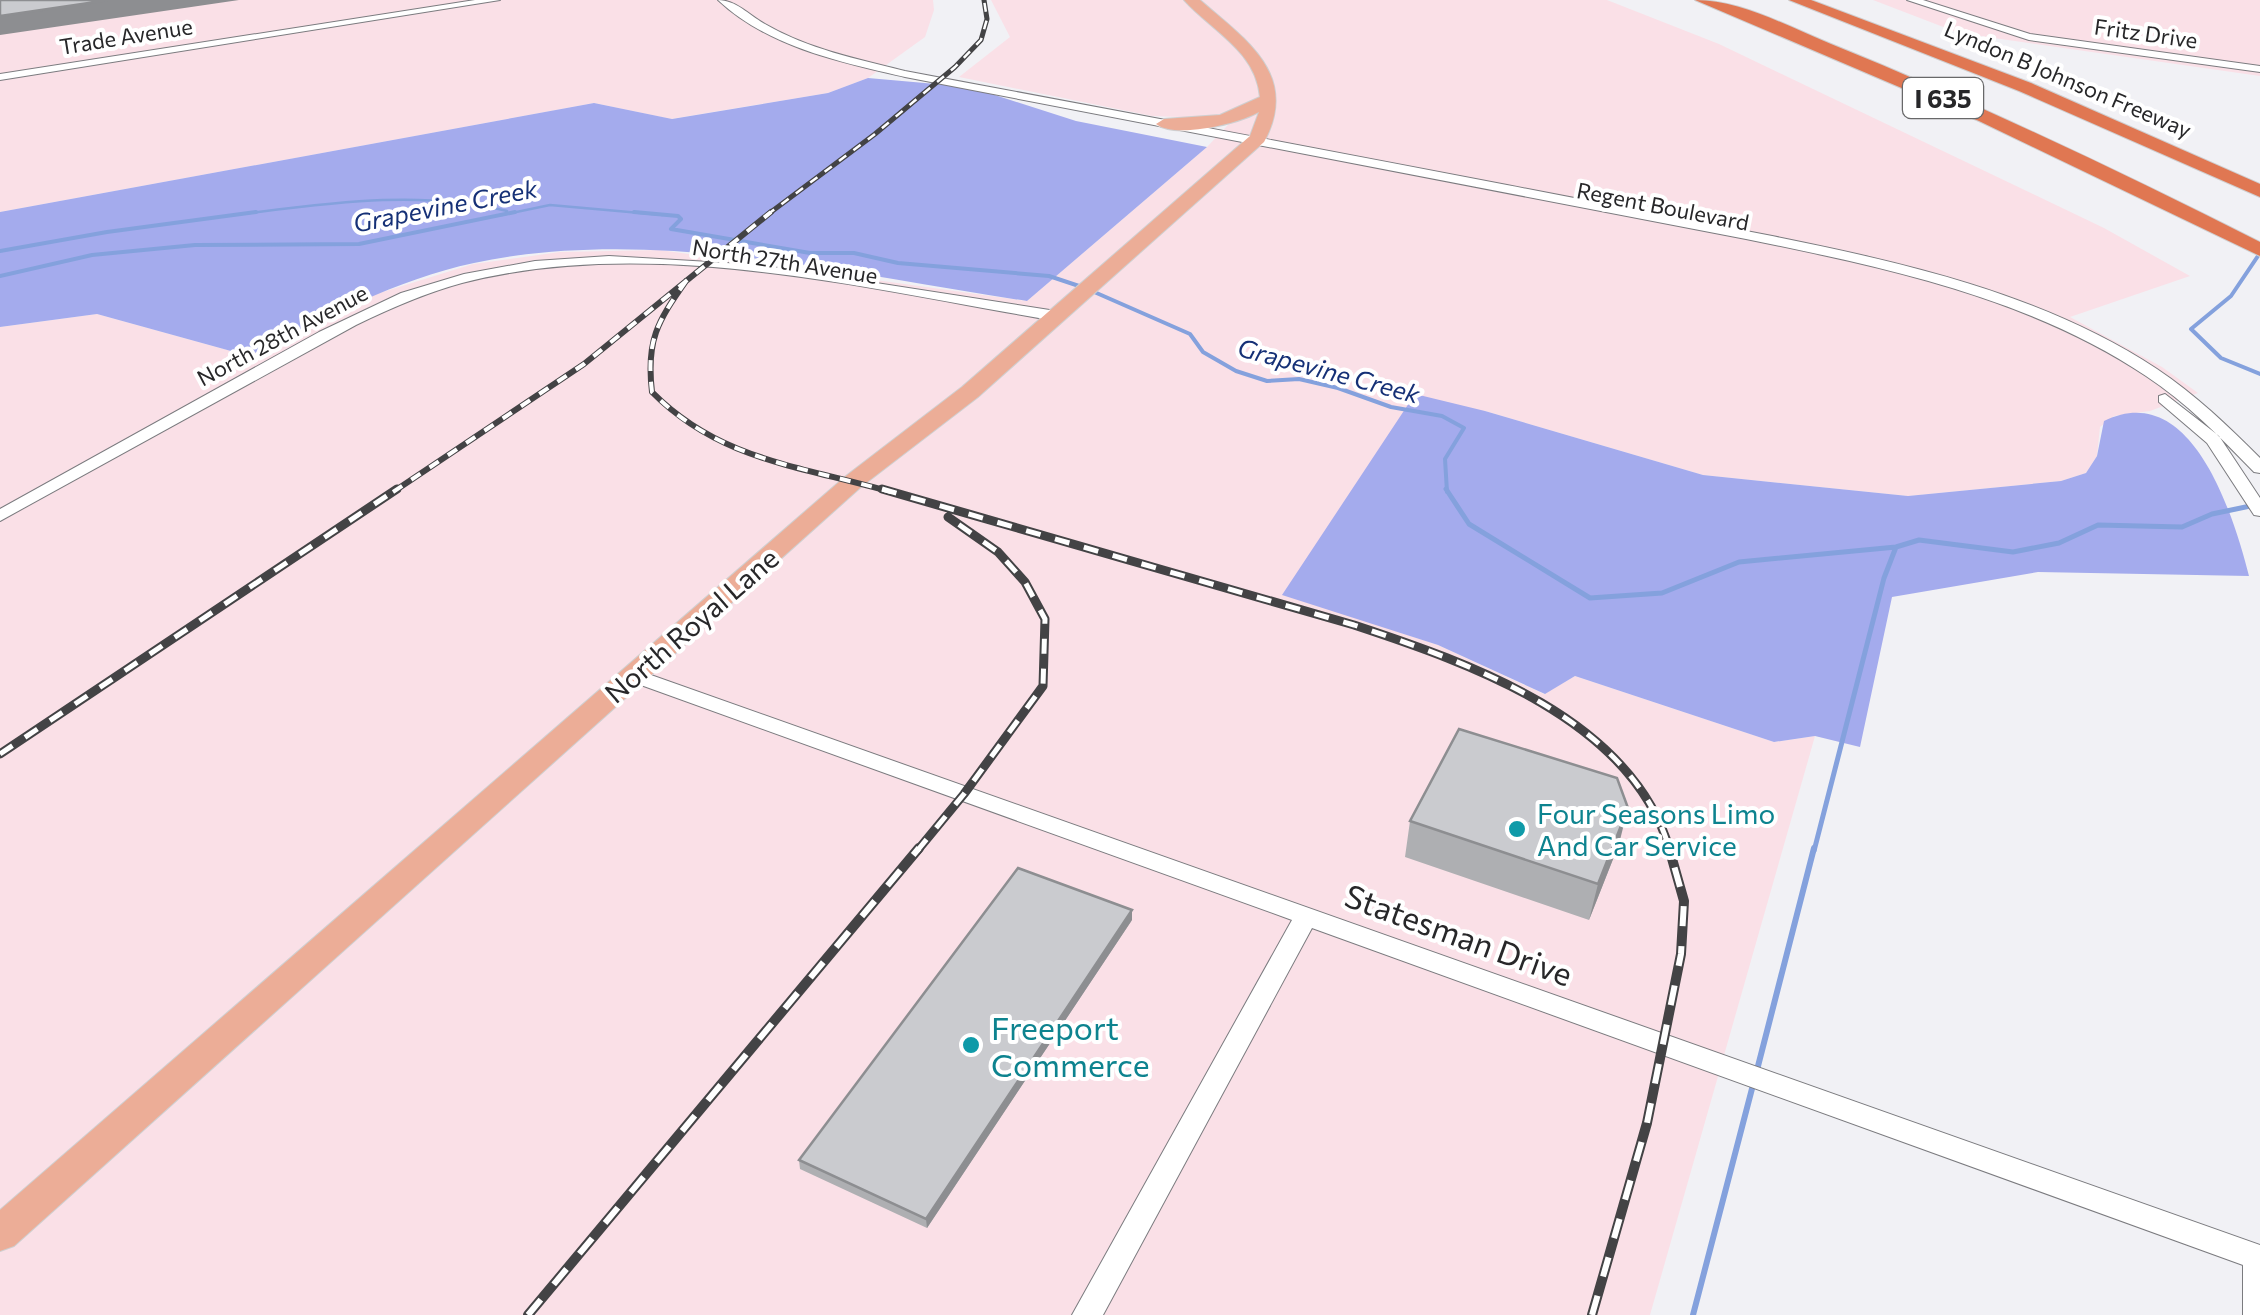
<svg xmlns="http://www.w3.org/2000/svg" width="2260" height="1315" font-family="Commissioner,sans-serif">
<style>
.industrial{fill:#fae0e7}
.forest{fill:#a4abed}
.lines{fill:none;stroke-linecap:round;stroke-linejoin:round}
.stream-far3{stroke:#84a1dd;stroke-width:2.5}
.stream-far2{stroke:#84a1dd;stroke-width:4}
.stream-far1{stroke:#84a1dd;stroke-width:5}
.stream{stroke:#84a1dd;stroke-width:6}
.minor-casing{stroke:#7b7b7f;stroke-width:2}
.major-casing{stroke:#cfcfd0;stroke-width:2}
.highway-casing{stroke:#cfcfd0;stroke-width:2}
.minor{fill:#fff;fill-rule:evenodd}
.major{fill:#ecad97;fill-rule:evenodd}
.highway{fill:#e07752;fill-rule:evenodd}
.rail-far3-casing{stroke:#434345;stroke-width:5}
.rail-far2-casing{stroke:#434345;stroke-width:6}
.rail-far1-casing{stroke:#434345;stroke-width:9}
.rail-casing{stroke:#434345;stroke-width:10}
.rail-far3{stroke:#fff;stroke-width:2.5;stroke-dasharray:9;stroke-linecap:butt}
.rail-far2{stroke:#fff;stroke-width:4;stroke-dasharray:11;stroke-linecap:butt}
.rail-far1{stroke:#fff;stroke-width:5;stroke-dasharray:15;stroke-linecap:butt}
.rail{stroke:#fff;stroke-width:6;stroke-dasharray:20;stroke-linecap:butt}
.wall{fill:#aeafb2}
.shaded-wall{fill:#8d8e91}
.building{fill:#cacbcf;stroke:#8d8e91;stroke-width:2.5}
.culture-dot{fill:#0f9aa8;stroke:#fff;stroke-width:4}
.labels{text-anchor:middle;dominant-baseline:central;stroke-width:8;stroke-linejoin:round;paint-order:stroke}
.far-street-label{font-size:22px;fill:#272729;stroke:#fff}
.shield{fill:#fff;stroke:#686869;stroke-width:2.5}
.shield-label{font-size:25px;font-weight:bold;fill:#272729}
.far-water-label{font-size:25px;font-style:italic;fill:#153076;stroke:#fff}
.street-label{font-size:28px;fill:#272729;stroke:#fff}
.culture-label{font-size:28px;fill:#0d838f;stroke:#fff;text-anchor:start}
.near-street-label{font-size:32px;fill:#272729;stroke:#fff}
.near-culture-label{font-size:32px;fill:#0d838f;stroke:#fff;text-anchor:start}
</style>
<rect width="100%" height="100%" fill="#f1f1f5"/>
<!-- industrial -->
<path class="industrial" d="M0 0H933L934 10 925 37 868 78 828 93 671 119 594 103 0 212Z
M991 0H1607L1719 44 2104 228 2190 276 2070 317 2162 367 2198 393 2150 411 2114 416 2100 427 2097 456 2086 473 2061 481 1908 496 1703 475 1485 411 1283 594 1438 645 1544 694 1575 676 1774 742 1815 736 1650 1315H0V327L97 314 249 356 373 295 473 264 560 252 660 250 1027 301 1207 147 1244 108 1206 118 1152 116 959 77 1010 37Z
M1873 0H2260V76L1959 33Z"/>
<!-- forest -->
<path class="forest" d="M868 78 970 87 1076 121 1207 147 1027 301C850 275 652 225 474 263 394 280 322 320 249 356L97 314 0 327V212L594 103 672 119 828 93Z
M1415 394 1485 411 1703 475 1908 496 2061 481 2086 473 2097 456 2104 421C2191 378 2233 513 2249 576L2038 572 1892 597 1860 747 1815 736 1774 742 1575 676 1545 694 1438 645 1282 595Z"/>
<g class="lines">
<!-- stream-far3 -->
<path class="stream-far3" d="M234 215C324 204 417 189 507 211
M502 215 550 205 663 215"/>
<!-- stream-far2 -->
<path class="stream-far2" d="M634 212 678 216 681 219 671 229 810 253H854L898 263 1049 276 1082 287
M0 251 107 232 256 212
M2260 253 2231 296 2191 329 2221 358 2260 374
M0 276 92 255 195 245 359 244 515 212
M1092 291 1190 334 1203 352 1236 371 1267 381 1299 379 1338 388 1391 407 1442 416 1464 428 1445 459 1447 492"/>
<!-- stream-far1 -->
<path class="stream-far1" d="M1446 489 1469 524 1590 598 1662 593 1739 562 1896 547 1919 540 2013 552 2059 543 2098 525 2182 527 2212 514 2260 504
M1814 851 1884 578 1896 547"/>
<!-- stream -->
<path class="stream" d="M1757 1070 1814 848
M1693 1315 1754 1081"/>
<defs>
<path id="minor" d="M475 0H500L0 80V74Z
M718 0C736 0 749 15 765 24 808 49 857 59 905 71 1106 109 1306 146 1507 185 1593 202 1680 218 1767 235 1901 262 2042 293 2157 369 2196 395 2228 426 2260 458V473L2254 472C2220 437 2187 403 2146 376 2028 297 1883 267 1746 239L905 77C840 62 768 47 718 0Z
M1907 0H1923L2030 34 2260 66V72L2029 40Z
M609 256 760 265 1056 311 1064 316 1056 321C867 289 652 234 462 283 425 293 391 308 356 325L0 521V509L319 332 401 293 464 274 535 261Z
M2165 394 2219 436 2260 498V516L2254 515 2207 443 2159 402V396Z
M634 669 2260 1245V1315H2243V1265L1312 928 1103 1315H1072L1292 920 627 680 624 675 627 670Z"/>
<path id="major" d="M1184 0H1200C1246 40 1300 75 1264 142L978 397 862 486 14 1246 0 1251V1210L846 476 962 387 1250 136 1259 112C1237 124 1176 139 1156 124L1164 119 1220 115 1260 97C1256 51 1212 31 1184 0Z"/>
<path id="highway" d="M1695 0C1741 0 1789 27 1831 44 1977 103 2119 171 2260 242V256L1979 121Z
M1789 0H1811L2031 83 2260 184V197L2019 91Z"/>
</defs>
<!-- minor casing -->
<use href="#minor" class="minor-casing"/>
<!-- major casing -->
<use href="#major" class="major-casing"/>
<!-- highway casing -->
<use href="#highway" class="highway-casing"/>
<!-- minor -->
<use href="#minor" class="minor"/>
<!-- major -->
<use href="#major" class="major"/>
<!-- highway -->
<use href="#highway" class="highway"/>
<defs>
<path id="rail-far3" d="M767 215 875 134 955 67 981 40 987 19 984 0"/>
<path id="rail-far2" d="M686 281C657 322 646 341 652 392 720 461 802 466 891 492
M393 492 584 364 771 212"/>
<path id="rail-far1" d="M882 489 1354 625C1469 663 1633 719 1670 851
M0 754 397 489
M917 851 964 794 1043 686 1045 619 1025 582 998 552 948 517"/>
<path id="rail" d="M528 1315 919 848
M1592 1315 1647 1123 1681 954 1684 901 1669 848"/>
</defs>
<!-- rail-far3 casing -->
<use href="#rail-far3" class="rail-far3-casing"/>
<!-- rail-far2 casing -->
<use href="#rail-far2" class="rail-far2-casing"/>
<!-- rail-far1 casing -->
<use href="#rail-far1" class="rail-far1-casing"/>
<!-- rail casing -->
<use href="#rail" class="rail-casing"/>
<!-- rail-far3 -->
<use href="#rail-far3" class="rail-far3"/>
<!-- rail-far2 -->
<use href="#rail-far2" class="rail-far2"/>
<!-- rail-far1 -->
<use href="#rail-far1" class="rail-far1"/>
<!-- rail -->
<use href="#rail" class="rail"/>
</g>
<!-- wall -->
<path class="wall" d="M1410 821 1619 844 1589 920 1405 857Z
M1132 920 927 1228 800 1169 799 1160Z"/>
<!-- shaded-wall -->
<path class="shaded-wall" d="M109 0H239L0 35V16Z
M1628 808 1619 844 1589 920 1598 884Z
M1132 910V920L927 1228 926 1219Z"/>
<!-- building -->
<path class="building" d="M0 0H109L0 16Z
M1459 729 1617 778 1628 808 1598 884 1410 821Z
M1018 868 1132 910 926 1219 799 1160Z"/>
<!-- markers -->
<g class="culture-dot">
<circle cx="1517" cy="829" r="10"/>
<circle cx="971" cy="1045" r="10"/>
</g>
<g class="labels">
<!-- far-street labels -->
<g class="far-street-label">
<text transform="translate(2146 33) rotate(8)">Fritz Drive</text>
<text transform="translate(126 36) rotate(-9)">Trade Avenue</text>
<text transform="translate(2068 79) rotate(23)">Lyndon B Johnson Freeway</text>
<text transform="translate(1663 206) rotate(11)">Regent Boulevard</text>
<text transform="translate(785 261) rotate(9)">North 27th Avenue</text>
<text transform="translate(282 335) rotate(-28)">North 28th Avenue</text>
</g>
<!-- shield labels -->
<rect class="shield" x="1903" y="78" width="80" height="40" rx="8"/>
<g class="shield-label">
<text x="1943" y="98">I 635</text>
</g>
<!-- far-water labels -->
<g class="far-water-label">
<text transform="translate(445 205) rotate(-11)">Grapevine Creek</text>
<text transform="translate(1329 370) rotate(15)">Grapevine Creek</text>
</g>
<!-- street labels -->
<g class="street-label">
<text transform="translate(691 625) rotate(-41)">North Royal Lane</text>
</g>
<!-- culture labels -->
<g class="culture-label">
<text x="1537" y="813">Four Seasons Limo<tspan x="1537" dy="32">And Car Service</tspan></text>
</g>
<!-- near-street labels -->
<g class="near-street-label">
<text transform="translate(1459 934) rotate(20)">Statesman Drive</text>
</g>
<!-- near-culture labels -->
<g class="near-culture-label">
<text x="991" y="1027">Freeport<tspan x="991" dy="37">Commerce</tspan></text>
</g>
</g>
</svg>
